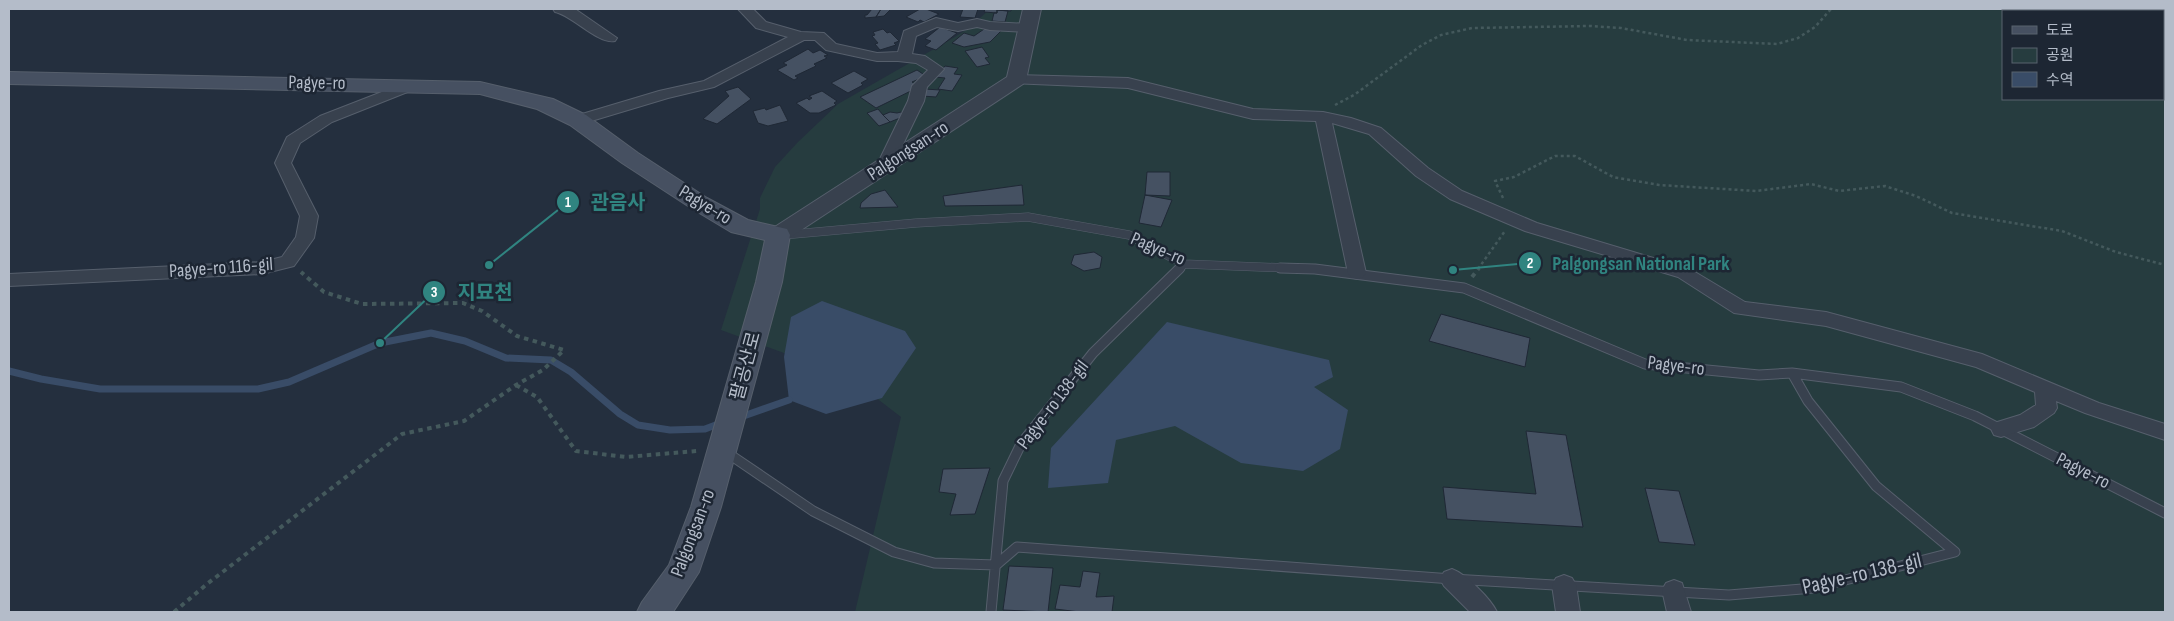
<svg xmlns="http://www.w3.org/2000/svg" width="2174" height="621" font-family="'Sofia Sans Condensed','Noto Sans KR',sans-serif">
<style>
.green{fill:#263c3f;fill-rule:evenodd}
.water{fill:#394c67}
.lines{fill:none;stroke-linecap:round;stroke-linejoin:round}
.stream{stroke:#394c67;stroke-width:7}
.building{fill:#455162;stroke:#1f2835}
.service-far1-casing{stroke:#565f6c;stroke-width:9}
.service-casing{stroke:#565f6c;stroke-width:11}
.minor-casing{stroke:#565f6c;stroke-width:2}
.tertiary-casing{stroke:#565f6c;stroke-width:2}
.secondary-casing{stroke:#565f6c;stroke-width:2}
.path-far1{stroke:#44595c;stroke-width:2.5;stroke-dasharray:3 3;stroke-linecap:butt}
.path{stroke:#44595c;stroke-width:4;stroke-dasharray:4.5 4.5;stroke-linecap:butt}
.service-far1{stroke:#38414e;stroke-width:8}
.service{stroke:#38414e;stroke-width:9}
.minor{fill:#38414e;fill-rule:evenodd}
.tertiary{fill:#38414e;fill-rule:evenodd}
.secondary{fill:#465061;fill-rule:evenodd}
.labels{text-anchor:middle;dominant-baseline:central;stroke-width:5;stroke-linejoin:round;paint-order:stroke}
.street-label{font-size:19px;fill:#b4bcc9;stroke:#1d2633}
.near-street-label{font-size:22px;fill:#b4bcc9;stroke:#1d2633}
.leader{fill:none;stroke:#308480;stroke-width:2}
.callout-dot{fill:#308480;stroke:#1d2633;stroke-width:2}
.mark-label{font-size:15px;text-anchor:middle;font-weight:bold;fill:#fff}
.callout-label{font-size:20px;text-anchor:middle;font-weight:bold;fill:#308480;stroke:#1d2633;stroke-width:5;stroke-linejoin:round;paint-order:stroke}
</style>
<rect width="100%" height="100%" fill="#242f3e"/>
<!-- green -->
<path class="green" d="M990 9H2165V612H855L901 417 875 397 806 361 721 330 760 209V198L775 167 798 142 838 104 955 37 970 27ZM2003 11H2163V99H2003Z"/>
<!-- water -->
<path class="water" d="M822 301 905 331 916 348 882 398 826 414 789 400 784 357 791 317Z
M1167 322 1329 360 1333 377 1314 387 1348 410 1340 449 1303 471 1241 463 1175 426 1116 440 1108 483 1048 488 1051 448Z"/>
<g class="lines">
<!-- stream -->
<path class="stream" d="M9 371 41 379 100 389H258L289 382 380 343 431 333 465 341 506 358 551 360 571 372 620 414 638 425 670 430 705 429 721 423
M738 418 789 400"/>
</g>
<!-- building -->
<path class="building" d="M872 9H881L876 17 865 18V15H867Z
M881 9H891L884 16 876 17Z
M920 9H926L939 14 924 22 920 20 918 22 906 17Z
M963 9H978L975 18 960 17Z
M985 9H1011V11L997 10V13L984 12Z
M997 10 1008 11 1005 22 992 21 994 13H997Z
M940 27 957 33 936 50 925 46 931 41 925 39Z
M987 27 1001 31 990 42 964 47 952 43 964 33 974 36Z
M883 29 887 33 890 32 899 41 894 43 896 45 880 50 875 44 878 43 872 36 875 35 873 32Z
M982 47 989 57 985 58 990 64 977 67 965 51Z
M808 49 813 53 820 50 828 55 824 56 827 58 814 64 816 66 795 76 798 78 794 80 777 70 787 65 783 63Z
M945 66 958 68 954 74 962 75 952 91 938 89 945 78 935 77Z
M917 70 926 76 912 82 919 87 876 108 860 97Z
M854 71 868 79 861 83 863 85 848 93 831 83Z
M738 87 751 99 717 124 703 119 729 96 725 91Z
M925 89 940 90 936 97 922 96Z
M822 91 837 101 834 103 836 105 819 113H810L796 103 807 98 809 100 812 98 809 96Z
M780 105 788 121 768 126 758 123 753 111 765 108 766 110Z
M878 109 883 115 890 122 879 126 867 113Z
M890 112 897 113 901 112 905 116 890 122 883 115Z
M1147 172H1170V196L1145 195Z
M1022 185 1024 205 945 206 943 196Z
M885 190 898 207 860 208 861 203 871 194Z
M1145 195 1172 200 1161 227 1139 223Z
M1094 252 1102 257 1100 268 1084 271 1071 264 1074 255Z
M1441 314 1530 338 1525 367 1429 341Z
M1526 431 1566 435 1583 527 1447 519 1443 487 1536 494Z
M990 468 975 514 950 515 956 494 939 492 943 469Z
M1645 488 1679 491 1695 545 1659 542Z
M1009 566 1053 568 1048 612 1003 610Z
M1083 571 1100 573 1096 597 1114 596 1112 612H1080L1055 609 1060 585 1080 587Z"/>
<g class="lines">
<defs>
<path id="service-far1" d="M783 235 916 223 1028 217 1129 235 1184 264 1313 269
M1179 269 1184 264"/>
<path id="service" d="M1280 268 1315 269 1464 288 1645 364 1759 375 1792 373 1901 387 1975 416 2165 513
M726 452 813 511 894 552 934 563 996 565 1017 547 1452 579 1729 595 1814 588 1955 552 1876 486 1808 401 1792 373
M991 612 1003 481 1021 444 1093 353 1180 268"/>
<path id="minor" d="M553 9H575L617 38 615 41C599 45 573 16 555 12Z
M738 9H753L766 22 801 32 824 33 836 44 877 53 898 52 904 31 936 18 958 23 977 19 990 22 1028 24 1035 28 1028 32 990 30 977 27 958 31 937 27 916 36 912 54 925 56 944 69 927 87 924 101 892 167 890 171H878L876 167 908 101 912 86 928 70 916 63 898 61H877L826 50 815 40H804L714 87 668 98 578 125 572 123 570 120 572 117 659 91 704 81 788 37 756 28Z
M1016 75 1128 78 1253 109 1323 112 1351 118 1381 128 1428 168 1462 191 1537 223 1690 269 1745 302 1826 312 1982 354 2099 403 2165 424V440L2085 413 2056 401 2057 408 2054 413 2034 427 2001 437 1994 435 1991 429 1994 423 2020 415 2036 405 2035 392 1976 367 1826 326 1734 313 1678 277 1525 231 1450 199 1416 176 1369 134 1332 123 1366 273 1363 277 1357 279 1351 277 1348 273 1316 121 1253 119 1128 88 1011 83 1008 80 1011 77Z
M410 81 415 83 418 86 415 89 332 122 300 143 291 163 318 216 314 238 294 266 262 274 9 286V274L262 262 282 257 296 237 300 216 275 163 287 137 320 116Z
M1452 569C1466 574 1491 599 1497 612H1470L1444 586 1440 579 1444 572Z
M1564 575 1572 578 1576 585 1580 612H1556L1552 585 1556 578Z
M1674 580 1682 583 1691 612H1667L1662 590 1666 583Z"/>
<path id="tertiary" d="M1023 9H1041L1026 80 1023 84 786 240 778 242 770 240 767 235 770 230 1007 77Z"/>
<path id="secondary" d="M9 72 480 82 553 99 586 115 638 153 707 198 748 220 787 229 790 235 782 282 721 507 699 572 673 612H637L642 602 669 565 691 507 756 282 765 240 731 232 691 208 622 163 570 125 537 109 480 94 9 84Z"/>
</defs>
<!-- service-far1 casing -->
<use href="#service-far1" class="service-far1-casing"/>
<!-- service casing -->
<use href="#service" class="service-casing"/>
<!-- minor casing -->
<use href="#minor" class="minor-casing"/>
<!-- tertiary casing -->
<use href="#tertiary" class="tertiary-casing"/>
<!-- secondary casing -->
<use href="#secondary" class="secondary-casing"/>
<!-- path-far1 -->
<path class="path-far1" d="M1335 105 1354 95 1422 45 1441 35 1472 28 1590 26 1621 28 1687 40 1777 44 1798 38 1815 27 1831 9
M1503 198 1495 181 1514 177 1555 156H1575L1613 177 1659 185 1756 191 1811 184 1839 191 1885 186 1916 196 1952 213 2062 231 2116 252 2165 265
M1478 269 1505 231"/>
<!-- path -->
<path class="path" d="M1472 277 1479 268
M516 385 537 397 576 451 626 457 697 451
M174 612 207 584 402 434 464 421 516 385 543 370 564 350 517 336 482 311 463 303 362 304 324 292 301 272"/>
<!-- service-far1 -->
<use href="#service-far1" class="service-far1"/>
<!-- service -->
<use href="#service" class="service"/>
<!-- minor -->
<use href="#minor" class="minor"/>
<!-- tertiary -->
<use href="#tertiary" class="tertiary"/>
<!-- secondary -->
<use href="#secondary" class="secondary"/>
</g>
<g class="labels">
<!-- street labels -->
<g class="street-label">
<text transform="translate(317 83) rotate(1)">Pagye-ro</text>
<text transform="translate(908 151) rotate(-33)">Palgongsan-ro</text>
<text transform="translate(705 205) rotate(31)">Pagye-ro</text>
<text transform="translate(1158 249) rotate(23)">Pagye-ro</text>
<text transform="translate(221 268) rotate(-4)">Pagye-ro 116-gil</text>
<text transform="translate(746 366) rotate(-75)">팔공산로</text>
<text transform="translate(1676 366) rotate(7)">Pagye-ro</text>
<text transform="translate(1053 405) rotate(-53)">Pagye-ro 138-gil</text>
<text transform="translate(2083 471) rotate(27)">Pagye-ro</text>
<text transform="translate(693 533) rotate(-69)">Palgongsan-ro</text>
</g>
<!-- near-street labels -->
<g class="near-street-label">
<text transform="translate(1862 574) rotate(-13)">Pagye-ro 138-gil</text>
</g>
</g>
<!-- callouts -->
<path class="leader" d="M489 265L568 202M1453 270L1530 263M380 343L434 292"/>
<g class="callout-dot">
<circle cx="489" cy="265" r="5"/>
<circle cx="1453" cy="270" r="5"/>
<circle cx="380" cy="343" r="5"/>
<circle cx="568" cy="202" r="12"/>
<circle cx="1530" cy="263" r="12"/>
<circle cx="434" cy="292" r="12"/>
</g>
<g class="mark-label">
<text x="568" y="207">1</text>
<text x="1530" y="268">2</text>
<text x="434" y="297">3</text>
</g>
<g class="callout-label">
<text x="618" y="209">관음사</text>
<text x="1641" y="270">Palgongsan National Park</text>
<text x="485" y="299">지묘천</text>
</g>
<!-- border -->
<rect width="2174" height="621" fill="none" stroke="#b4bcc9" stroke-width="20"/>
<!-- legend -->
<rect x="2002" y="10" width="162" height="90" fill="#1d2633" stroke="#59626f"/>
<rect x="2012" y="26" width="25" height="8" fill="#465061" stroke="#59626f"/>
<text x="2046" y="35" font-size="15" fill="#b4bcc9">도로</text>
<rect x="2012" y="48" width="25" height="15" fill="#263c3f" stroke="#59626f"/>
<text x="2046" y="60" font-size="15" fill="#b4bcc9">공원</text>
<rect x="2012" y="72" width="25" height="15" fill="#394c67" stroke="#59626f"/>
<text x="2046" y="85" font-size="15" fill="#b4bcc9">수역</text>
</svg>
